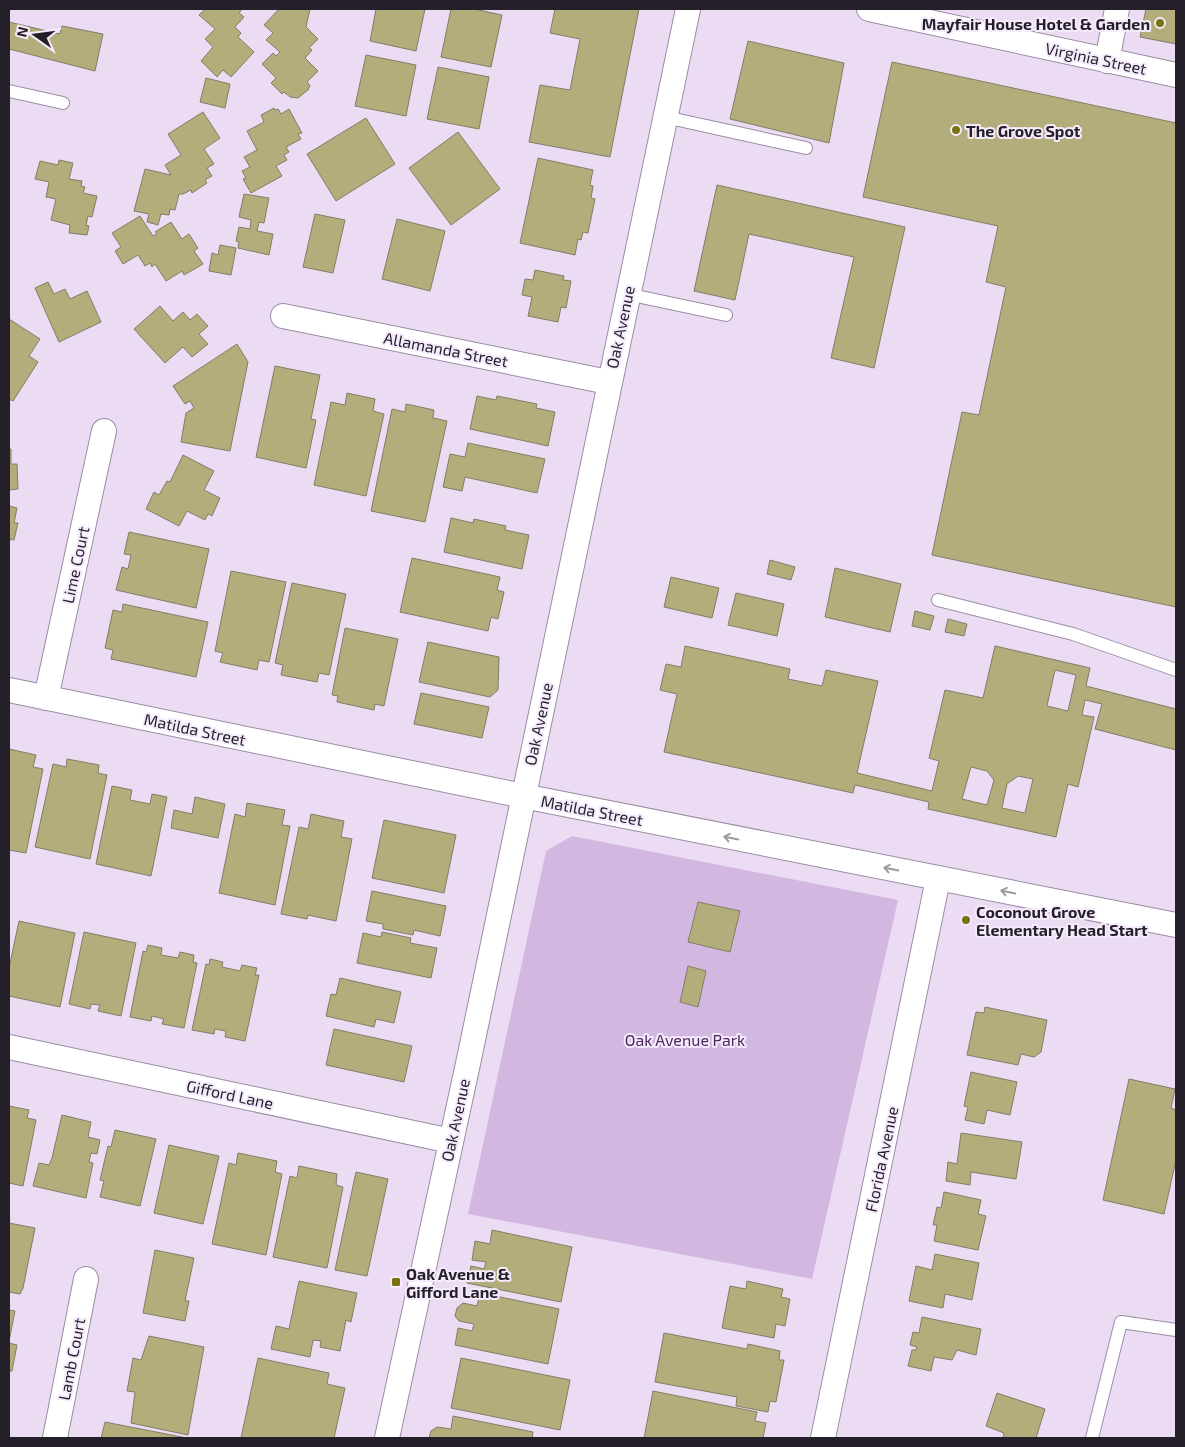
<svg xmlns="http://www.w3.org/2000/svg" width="1185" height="1447" font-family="'Exo 2',sans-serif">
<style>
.green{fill:#d2b8e1}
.building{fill:#b2ad7b;stroke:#807e66;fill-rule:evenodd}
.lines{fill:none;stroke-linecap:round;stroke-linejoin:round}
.service-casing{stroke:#9b8da3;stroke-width:14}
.minor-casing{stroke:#9b8da3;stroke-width:26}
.service{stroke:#fff;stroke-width:12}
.minor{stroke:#fff;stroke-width:24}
.oneway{stroke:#9c9a9e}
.poi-dot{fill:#7a7111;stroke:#f6eafd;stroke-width:2}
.labels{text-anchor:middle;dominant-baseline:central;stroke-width:4;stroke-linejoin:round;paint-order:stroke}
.poi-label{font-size:16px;font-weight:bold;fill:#241f28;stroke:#f6eafd;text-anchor:start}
.street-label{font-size:16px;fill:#241f28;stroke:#f6eafd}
.park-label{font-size:16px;fill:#4b285e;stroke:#f6eafd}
</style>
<rect width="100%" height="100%" fill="#ebdcf4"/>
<!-- green -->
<path class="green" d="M572 836 898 900 812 1279 468 1214 546 851Z"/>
<!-- building -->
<path class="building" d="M205 9H242L239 13 244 17 235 27 241 33 238 37 254 52 231 77 223 70 217 77 201 61 213 47 205 39 215 29 199 15Z
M279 9H310L306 27 318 39 309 48 312 50 305 58 318 71 307 82 310 85 308 90 298 98 290 97 284 92 282 94 271 83 276 78 262 64 273 53 276 56 280 52 266 40 273 33 264 25Z
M376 9H425L416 51 370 41Z
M451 9H474L502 15 491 67 441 57Z
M555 9H639L610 157 529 142 540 85 570 90 580 39 550 33Z
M1146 9H1176V44L1140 37Z
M9 22 60 34 62 26 103 34 95 71 9 49Z
M748 41 844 63 829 143 730 119Z
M366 55 416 65 406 116 355 106Z
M892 62 1176 123V607L932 555 962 412 979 415 1006 287 986 282 998 226 863 197Z
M438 67 489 77 479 129 427 119Z
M206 78 230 84 225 108 200 102Z
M274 108 275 110 278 109 281 114 289 109 302 133 298 134 301 139 286 147 289 152 284 155 287 160 276 166 282 176 251 193 243 179 246 178 242 171 250 167 244 157 257 150 247 131 264 122 261 115Z
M203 112 220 138 204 149 214 164 207 168 212 176 205 180 207 183 192 193 191 190 183 194H179L175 210 170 209 169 215 161 214 158 225 147 222 149 214 134 211 145 169 171 175 165 165 181 155 168 134Z
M366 118 395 164 336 201 307 154Z
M458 132 500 189 451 225 409 168Z
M538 158 593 170 590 185 593 186 591 198 595 199 588 233 583 232 581 240 578 239 575 255 520 243Z
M59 160 73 163 69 179 82 181 81 186 85 187 83 193 97 196 92 217 88 216 86 225 89 226 87 235 69 233 70 225 51 220 56 199 46 197 49 182 35 179 40 161 58 165Z
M717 185 905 227 874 368 831 358 854 257 749 234 735 300 694 291Z
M244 194 269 198 264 223 259 222 257 231 273 234 269 255 238 248 239 242 236 241 239 227 250 229 251 220 239 217Z
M315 214 345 220 333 273 303 267Z
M140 216 153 236 157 234 155 232 171 222 182 239 189 234 198 248 194 251 203 264 184 275 182 271 166 281 155 264 152 267 150 263 145 266 138 255 123 264 115 251 121 247 112 233Z
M397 219 445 231 430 291 382 279Z
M220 245 236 248 231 275 209 271 212 253 218 255Z
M535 270 564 276 563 280 571 281 566 308 561 307 558 322 528 316 532 297 522 295 525 279 533 280Z
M48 282 54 294 65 289 70 299 87 291 101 322 59 342 35 288Z
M160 306 173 321 183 312 190 320 197 314 208 326 199 334 208 344 192 357 183 347 165 363 134 329Z
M9 319 40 339 29 356 38 362 13 401 9 399Z
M237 344 248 362 230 451 181 442 186 413 194 408 190 401 185 404 173 386Z
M275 366 320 375 311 419 316 420 306 468 256 457Z
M347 393 375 399 373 411 384 414 366 496 314 485 331 402 345 405Z
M477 396 496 400 497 396 537 404 536 408 555 412 548 446 470 429Z
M406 404 434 410 433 418 447 421 425 522 371 511 392 409 405 412Z
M468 443 545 459 537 493 465 477 462 491 443 487 450 454 465 457Z
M9 449H11V464H17L18 489 9 490Z
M183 455 214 471 204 490 220 498 212 516 208 514 205 520 187 511 179 526 146 509 154 492 159 495 167 481 170 482Z
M9 506 17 508 14 523H18L14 540 10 539 9 546Z
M451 518 473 523 474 519 506 526 505 530 529 535 522 569 444 552Z
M129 532 209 549 196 608 116 590 122 567 128 569 131 555 124 554Z
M412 558 500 577 497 590 504 592 498 619 491 617 488 631 400 612Z
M770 560 795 567 791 580 767 574Z
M835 568 901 584 890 632 825 617Z
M231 571 286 582 269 662 259 660 257 670 220 662 223 653 215 651Z
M671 577 719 588 712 618 664 607Z
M292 583 346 594 329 675 319 673 317 682 281 675 283 665 275 663Z
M736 593 784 604 777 636 728 625Z
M123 604 208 622 196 677 111 659 113 650 105 648 113 610 122 612Z
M915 611 934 616 930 630 912 626Z
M948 619 967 624 964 636 945 632Z
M345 628 398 639 384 706 375 704 374 710 337 702 338 696 332 695Z
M428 642 499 657 498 690 490 697 419 682Z
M685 646 790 669 788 679 822 686 826 670 878 681 857 773 932 791 939 761 929 758 945 690 983 698 995 646 1090 668 1086 686 1176 709V750L1095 729 1102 704 1085 700 1082 715 1094 717 1078 787 1068 784 1056 837 928 809 929 802 855 785 853 793 664 752 677 694 660 690 666 664 681 667ZM1055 670 1076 675 1068 711 1047 706ZM971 767 987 771 994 780 987 805 962 799ZM1018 776 1033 779 1025 813 1002 808 1007 784Z
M421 693 489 707 482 738 414 724Z
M9 749 36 755 33 767 43 769 26 853 9 850Z
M67 759 99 765 98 773 107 775 90 859 35 847 53 764 66 767Z
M112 786 132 790 130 800 150 804 152 794 167 797 151 876 96 864Z
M195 797 225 804 218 838 171 828 174 810 192 814Z
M247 803 285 810 282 825 290 826 275 905 219 893 235 814 245 817Z
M311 814 344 821 341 837 352 839 336 921 308 915 307 919 281 914 299 827 308 829Z
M384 820 456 835 444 893 372 878Z
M372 891 446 906 440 936 414 930 413 935 383 929V924L366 921Z
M698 902 740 911 730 952 688 942Z
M19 921 75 933 60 1007 9 996V968Z
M84 932 136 943 121 1016 98 1011 100 1005 91 1004 90 1009 69 1004Z
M382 932 411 938 410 943 437 948 431 978 357 963 363 933 381 937Z
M148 945 162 948 161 955 178 958 180 952 194 955 193 962 197 963 184 1028 162 1024 164 1019 152 1016 151 1021 130 1017 143 951 146 952Z
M210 959 223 962 222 967 240 971 242 965 257 968 255 975H259L245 1041 225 1037 226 1031 215 1029 214 1034 192 1030 206 964 209 965Z
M688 966 706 971 698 1007 680 1002Z
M340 978 401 992 394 1023 376 1019 374 1027 326 1016 331 994 336 995Z
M985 1007 1047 1020 1041 1052 1034 1057 1021 1054 1018 1065 967 1055 976 1012 984 1013Z
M334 1029 412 1046 404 1082 326 1065Z
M971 1072 1017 1082 1010 1115 987 1110 984 1124 965 1120 968 1107 964 1106Z
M1129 1079 1175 1089 1171 1108 1176 1110V1160L1164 1214 1103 1200Z
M9 1106 29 1110 27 1118 36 1120 23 1186 9 1183Z
M62 1115 91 1122 88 1137 100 1140 97 1154 91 1153 89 1162 93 1163 86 1198 33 1186 39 1163 49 1165 52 1158Z
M115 1130 156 1139 140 1206 100 1197 104 1181 100 1180 108 1146 111 1147Z
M961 1133 1022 1142 1016 1179 971 1172 970 1185 946 1181 948 1162 957 1164Z
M169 1145 219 1156 203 1224 154 1213Z
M238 1153 277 1161 275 1172 282 1174 266 1255 212 1244 229 1163 236 1165Z
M299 1166 337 1174 336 1185 343 1187 327 1268 273 1257 290 1176 297 1178Z
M356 1172 388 1179 367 1276 335 1270Z
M944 1192 981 1200 978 1214 986 1216 978 1250 934 1241 937 1225H933L937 1207 941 1208Z
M9 1223 35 1228 23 1288 20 1294 9 1292Z
M492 1230 572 1247 561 1302 467 1283 471 1266 484 1269 486 1262 472 1260 475 1241 490 1244Z
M155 1250 194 1258 185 1301H189L185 1321 143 1313Z
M935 1254 979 1263 972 1300 945 1294 943 1308 909 1301 916 1266 932 1270Z
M299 1281 357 1293 351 1322 346 1320 340 1351 320 1347 321 1341 313 1340 310 1357 271 1349 276 1326 289 1329Z
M747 1281 783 1289 781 1297 790 1299 785 1326 776 1324 774 1338 722 1328 730 1286 746 1289Z
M480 1293 559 1309 548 1364 455 1345 458 1328 472 1331 474 1324 459 1321 455 1316 457 1308 463 1303 477 1306Z
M9 1310 15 1311 9 1341Z
M922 1317 981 1329 976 1355 957 1350 952 1360 934 1357 931 1371 908 1366 912 1350H916L917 1347 910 1345 913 1332 919 1333Z
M664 1333 747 1349 748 1344 780 1351 779 1360H784L776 1402 770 1401 768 1412 736 1406 737 1397 655 1382Z
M149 1336 204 1347 188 1435 131 1423 135 1392 127 1391 133 1358 141 1360Z
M9 1343 17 1345 12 1371H9Z
M258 1358 329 1373 327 1384 345 1388 334 1438H241Z
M461 1358 570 1380 560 1430 451 1408Z
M653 1391 757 1412 755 1421 766 1423 763 1438H644Z
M997 1393 1045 1409 1036 1438H1003L1004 1433 986 1426Z
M453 1416 533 1432 532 1438H429L431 1431 437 1427 451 1429Z
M105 1422 187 1438H101Z"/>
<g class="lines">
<defs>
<path id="service" d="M9 91 63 103
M665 117 806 148
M627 294 726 315
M938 600 1073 634 1176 670
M1092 1438 1121 1322 1176 1330"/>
<path id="minor" d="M869 9 1176 75
M1107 61 1117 9
M283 316 608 382
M9 690 523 796 1176 925
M46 698 104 431
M9 1047 451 1141
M55 1438 86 1279
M387 1438 469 1059 688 9
M823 1438 938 879"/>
</defs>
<!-- service casing -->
<use href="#service" class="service-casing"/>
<!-- minor casing -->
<use href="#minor" class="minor-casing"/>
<!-- service -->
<use href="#service" class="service"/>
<!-- minor -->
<use href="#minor" class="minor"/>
</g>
<!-- one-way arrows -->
<defs><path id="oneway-shaft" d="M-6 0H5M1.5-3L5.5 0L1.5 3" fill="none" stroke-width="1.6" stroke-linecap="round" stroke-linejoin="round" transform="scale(1.25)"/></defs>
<g class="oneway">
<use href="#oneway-shaft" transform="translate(731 838) rotate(-169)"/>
<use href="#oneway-shaft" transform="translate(891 869) rotate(-169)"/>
<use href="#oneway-shaft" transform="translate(1008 892) rotate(-169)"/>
</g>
<!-- markers -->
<g class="poi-dot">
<circle cx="1160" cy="23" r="5"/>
<circle cx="956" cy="130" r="5"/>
<circle cx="966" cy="920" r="5"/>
<rect x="391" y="1277" width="10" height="10" rx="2.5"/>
</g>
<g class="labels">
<!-- poi labels -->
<g class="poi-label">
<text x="1150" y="23" text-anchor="end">Mayfair House Hotel &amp; Garden</text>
<text x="966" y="130">The Grove Spot</text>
<text x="976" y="911">Coconout Grove<tspan x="976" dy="18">Elementary Head Start</tspan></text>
<text x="406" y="1273">Oak Avenue &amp;<tspan x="406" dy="18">Gifford Lane</tspan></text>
</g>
<!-- street labels -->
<g class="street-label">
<text transform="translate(1096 58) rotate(12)">Virginia Street</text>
<text transform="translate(620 327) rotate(-78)">Oak Avenue</text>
<text transform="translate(446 349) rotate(11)">Allamanda Street</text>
<text transform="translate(75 565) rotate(-78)">Lime Court</text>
<text transform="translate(538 724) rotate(-78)">Oak Avenue</text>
<text transform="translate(195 729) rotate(12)">Matilda Street</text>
<text transform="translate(592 810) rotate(11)">Matilda Street</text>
<text transform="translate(230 1094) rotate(12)">Gifford Lane</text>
<text transform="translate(455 1120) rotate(-78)">Oak Avenue</text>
<text transform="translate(881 1159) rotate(-78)">Florida Avenue</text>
<text transform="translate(71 1359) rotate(-79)">Lamb Court</text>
</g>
<!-- park labels -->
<g class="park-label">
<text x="685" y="1039">Oak Avenue Park</text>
</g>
</g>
<!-- border -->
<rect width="1185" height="1447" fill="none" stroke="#241f28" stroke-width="20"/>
<!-- north arrow -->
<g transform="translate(35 35) rotate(284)" stroke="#f6eafd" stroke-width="4" paint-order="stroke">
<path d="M0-4L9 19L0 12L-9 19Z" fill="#241f28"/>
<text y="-8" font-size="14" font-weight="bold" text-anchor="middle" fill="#241f28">N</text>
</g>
</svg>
